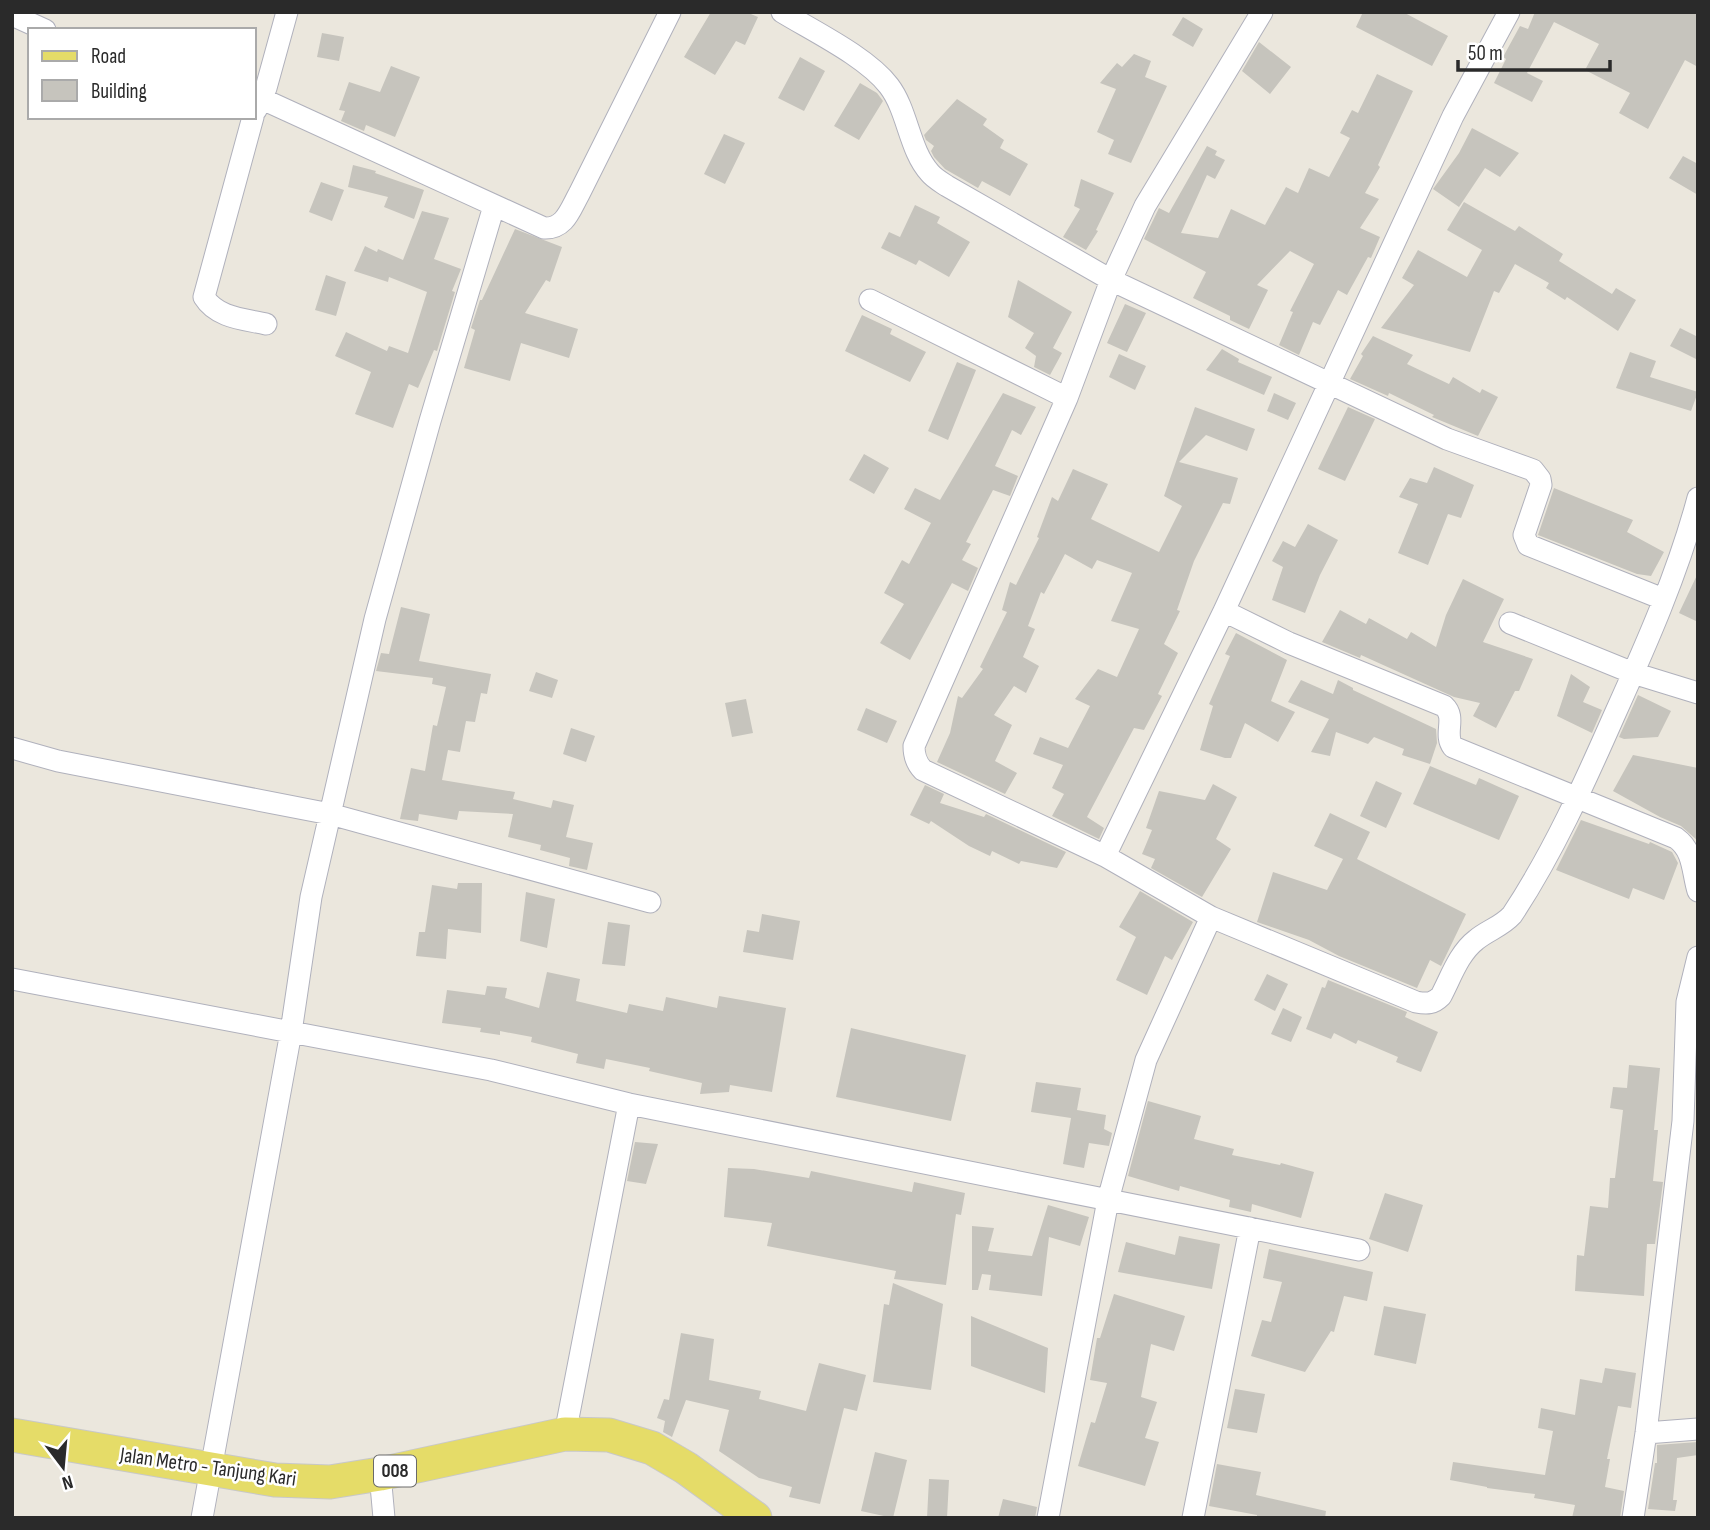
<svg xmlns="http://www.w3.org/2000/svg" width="1710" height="1530" font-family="'Sofia Sans Condensed',sans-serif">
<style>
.building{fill:#c6c4bd}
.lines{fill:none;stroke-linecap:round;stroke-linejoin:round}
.street-casing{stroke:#b0b1bc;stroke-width:23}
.primary-casing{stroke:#c8c8c8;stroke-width:35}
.street{stroke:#fff;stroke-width:21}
.primary{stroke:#e5dc68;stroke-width:33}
.labels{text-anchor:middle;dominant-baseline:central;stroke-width:5;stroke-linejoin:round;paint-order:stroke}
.shield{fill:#fff;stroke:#6a6a6a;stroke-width:2}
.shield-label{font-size:19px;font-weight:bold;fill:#2a2a2a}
.street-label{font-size:21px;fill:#2a2a2a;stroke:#fff}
</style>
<rect width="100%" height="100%" fill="#ebe7dd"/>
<!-- building -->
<path class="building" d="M711 12H746L758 17 745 45 736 41 715 75 684 57Z
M1363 12H1403L1448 36 1432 66 1356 27Z
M1535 12H1698V67L1685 60 1648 129 1619 113 1630 93 1585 70 1599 44 1554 22 1527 73 1543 81 1532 102 1494 83 1506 59 1503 57 1520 26 1528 29Z
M1183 17 1203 29 1193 47 1172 35Z
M322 33 344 37 339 61 317 57Z
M1259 42 1291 67 1270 94 1242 71Z
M1134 54 1151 61 1145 77 1167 86 1131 163 1108 154 1114 140 1097 132 1116 89 1100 83 1117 63 1122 67Z
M800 57 825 71 804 111 778 98Z
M391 66 420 77 395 137 366 125 364 131 341 121 345 111 339 110 349 82 380 92Z
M1377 74 1413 91 1378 165 1380 167 1365 193 1379 199 1360 228 1380 237 1371 258 1368 257 1347 295 1338 290 1320 325 1313 322 1299 355 1279 345 1293 312 1290 311 1314 264 1290 251 1257 285 1268 290 1249 329 1230 320V316L1193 298 1206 272 1144 239 1159 208 1169 213 1207 146 1217 151 1215 155 1225 160 1215 179 1207 175 1181 233 1218 238 1231 209 1265 225 1286 187 1298 193 1309 168 1329 177 1350 138 1340 133 1352 110 1358 113Z
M860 83 877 93 883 101 859 140 834 126Z
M957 99 987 119 983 125 1004 140 1000 148 1028 164 1010 196 982 181 978 188 945 169 934 157 931 151 934 146 926 140 924 135Z
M1472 128 1519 153 1500 177 1485 168 1459 207 1433 189 1459 153Z
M724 134 745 143 725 184 704 174Z
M1683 156 1698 164V195L1669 178Z
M353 165 376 171 375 173 424 190 414 219 384 207 388 197 348 187Z
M1081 179 1114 193 1096 230 1098 231 1086 250 1063 237 1080 209 1074 206Z
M321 182 344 190 332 221 309 212Z
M1464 202 1515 231 1519 226 1563 254 1559 261 1612 294 1616 288 1636 300 1618 331 1567 297 1565 300 1546 288 1549 283 1515 264 1499 293 1494 291 1470 352 1381 328 1414 285 1402 278 1418 250 1467 277 1482 250 1447 230Z
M915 205 940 217 937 223 970 242 949 277 919 260 916 265 881 248 889 232 900 237Z
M422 211 449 218 434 259 461 269 452 291 455 292 437 351 434 350 418 388 409 384 393 428 355 414 371 372 335 356 346 332 387 351 389 346 408 353 427 292 389 277 388 282 354 271 365 246 377 252 378 249 403 260Z
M515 229 562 247 550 282 546 280 525 313 578 329 569 358 521 343 510 381 464 368 475 330 471 328 480 300H482Z
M326 275 346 282 336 316 315 310Z
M1018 280 1072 312 1053 348 1062 353 1050 375 1034 367 1036 356 1025 348 1034 333 1008 317Z
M1125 304 1146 313 1127 352 1107 343Z
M862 315 892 329 890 334 926 352 910 382 845 351Z
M1680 328 1698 337V360L1670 346Z
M1373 336 1413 355 1407 364 1449 384 1453 377 1480 393 1482 389 1498 397 1478 436 1432 417 1434 415 1389 393 1388 396 1350 379 1363 356 1361 354Z
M1222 349 1239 359 1238 362 1272 377 1264 395 1206 370Z
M1630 352 1656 361 1650 377 1698 392 1691 411 1616 388Z
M1119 354 1146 366 1135 390 1109 377Z
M957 362 976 370 948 440 928 431Z
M1003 393 1036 407 1021 435 1012 430 995 466 1018 476 1010 496 993 490 966 542 971 544 962 560 978 568 968 591 952 583 910 660 880 643 904 604 884 593 902 560 909 564 931 523 904 509 915 488 940 500Z
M1274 393 1296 403 1288 420 1267 411Z
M1195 407 1255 429 1247 451 1206 435 1179 462 1238 478 1230 504 1223 503 1194 561 1177 610 1180 611 1164 644 1178 653 1158 694 1162 696 1144 730 1134 728 1087 817 1104 828 1099 839 1052 816 1064 794 1052 788 1063 765 1033 754 1040 737 1068 748 1090 706 1075 699 1098 669 1117 677 1139 629 1111 621 1132 573 1097 560 1092 569 1065 554 1044 594 1041 592 1028 626 1035 629 1023 657 1039 666 1026 693 1014 686 994 715 1012 725 995 761 1017 773 1005 794 937 762 950 733 958 696 962 698 983 669 980 667 1007 612 1002 610 1010 582 1016 585 1039 538 1037 537 1052 497 1058 501 1073 469 1108 484 1091 519 1159 552 1182 506 1164 496Z
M1348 407 1375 419 1345 481 1318 469Z
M864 454 889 468 874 494 849 480Z
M1434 467 1474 485 1461 518 1448 514 1428 565 1398 553 1418 504 1399 497 1410 478 1427 483Z
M1554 488 1633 520 1627 532 1664 552 1651 576 1637 574 1538 535Z
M1308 524 1338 540 1320 575 1305 613 1272 600 1283 567 1272 561 1283 541 1295 547Z
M1698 573V622L1679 613Z
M1463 579 1504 599 1483 642 1533 659 1519 691H1515L1496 728 1473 716 1480 703 1454 697 1361 655 1360 658 1322 642 1340 610 1366 624 1369 618 1407 639 1411 632 1436 647 1446 615Z
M401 607 430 614 419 661 491 674 487 694 481 693 475 722 466 721 460 752 448 750 442 780 515 792 513 799 551 808 553 800 574 805 566 837 593 843 587 870 569 866 570 858 540 850 541 845 508 837 513 814 459 811 457 820 419 814 418 821 400 819 411 768 425 771 433 725 437 726 446 687 432 684 433 678 376 671 381 653 389 654Z
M1236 633 1287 660 1271 701 1295 712 1278 742 1245 723 1231 758H1225L1200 750 1213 706 1209 704 1230 656 1225 654Z
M536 672 558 680 552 698 529 691Z
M1571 674 1590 687 1583 702 1602 710 1592 733 1557 716Z
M1301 680 1333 694 1338 680 1353 688V690L1436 729 1437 743 1430 764 1402 755 1404 749 1374 737 1368 744 1336 732 1330 756 1311 752 1329 719 1288 702Z
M1638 695 1671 711 1658 737 1624 739 1619 737Z
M746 699 753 733 732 737 725 703Z
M866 708 897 721 887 743 857 730Z
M571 728 595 736 586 762 563 754Z
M1633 755 1698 768V841L1681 826 1660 817 1613 791Z
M1430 766 1476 785 1479 778 1519 796 1499 840 1413 804Z
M1376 781 1402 793 1386 828 1360 816Z
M1213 784 1237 797 1216 839 1231 849 1202 897 1151 868 1155 859 1142 854 1152 830 1146 828 1159 791 1205 800Z
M925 785 944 794 940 803 984 817 986 814 1066 852 1057 868 1021 861 1019 864 992 851 990 856 969 846 931 821 929 824 910 815Z
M1330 813 1370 832 1357 859 1466 914 1441 966 1430 960 1417 988 1339 956 1309 940 1257 922 1273 872 1327 890 1343 859 1314 846Z
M1581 820 1649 844 1650 842 1672 852 1678 863 1664 900 1633 888 1629 899 1556 870Z
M458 883H482L481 933 448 929 446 959 416 956 419 932H425L432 885 457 889Z
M1140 891 1193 922 1172 960 1165 956 1147 995 1116 980 1136 937 1119 927Z
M526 892 555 899 547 948 520 941Z
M762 914 800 921 793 960 743 952 747 930 759 932Z
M608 922 630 925 625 966 602 964Z
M547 972 580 979 576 1001 627 1013 629 1004 663 1011 666 997 717 1008 719 996 786 1008 772 1092 730 1085 729 1092 700 1094 702 1083 649 1071 650 1068 606 1059 604 1069 576 1063 578 1054 531 1042 532 1037 500 1031V1035L480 1032 481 1028 442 1023 447 990 485 995 487 986 507 988 505 998 539 1008Z
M1267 974 1288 984 1275 1011 1254 1000Z
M1328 980 1407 1012 1405 1017 1438 1032 1421 1072 1396 1062 1398 1057 1358 1040 1356 1044 1334 1033 1331 1039 1306 1029 1322 987 1325 988Z
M1283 1008 1302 1017 1291 1042 1271 1034Z
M851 1028 966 1055 951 1121 836 1097Z
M1629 1065 1660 1068 1654 1130H1658L1653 1181 1663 1182 1655 1244H1647L1644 1296 1575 1291 1577 1255 1584 1256 1590 1206 1608 1208 1610 1178H1615L1623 1110 1610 1108 1613 1087 1627 1088Z
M1036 1082 1081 1088 1077 1110 1106 1115 1104 1129 1112 1133 1109 1146 1089 1143 1084 1168 1063 1164 1071 1118 1031 1112Z
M1148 1101 1201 1116 1194 1139 1234 1149 1232 1155 1280 1165 1281 1163 1314 1172 1301 1218 1252 1204 1251 1212 1229 1207 1230 1200 1180 1186 1179 1191 1128 1176Z
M635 1142 658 1144 646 1184 627 1181Z
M728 1168 754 1169 809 1178 811 1171 912 1192 914 1182 965 1193 961 1215 956 1214 946 1285 894 1279 896 1271 767 1246 772 1223 724 1217Z
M1385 1193 1423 1205 1408 1252 1369 1239Z
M1048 1205 1089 1217 1080 1246 1049 1237 1042 1296 989 1290 991 1275 982 1274 978 1290H972V1226L994 1228 988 1251 1032 1256Z
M1179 1236 1220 1244 1212 1289 1118 1272 1126 1242 1175 1255Z
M1269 1249 1373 1272 1367 1301 1344 1296 1334 1332 1331 1331 1305 1372 1251 1356 1262 1320 1271 1322 1282 1282 1263 1278Z
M893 1283 943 1304 931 1390 873 1382 884 1304 889 1305Z
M1114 1294 1185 1316 1174 1351 1151 1344 1141 1397 1157 1402 1145 1438 1159 1442 1145 1486 1078 1466 1091 1422 1095 1423 1107 1383 1090 1380 1097 1338H1100Z
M1384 1306 1426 1314 1416 1364 1374 1355Z
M971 1316 1048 1348 1045 1393 971 1366Z
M681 1333 714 1339 709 1380 761 1391 759 1399 806 1411 819 1363 866 1375 857 1411 844 1408 820 1504 789 1497 792 1487 759 1478 719 1451 729 1410 686 1400 672 1437 663 1432 665 1421 657 1418 664 1399 669 1400Z
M1605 1368 1636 1373 1631 1408 1618 1406 1607 1459H1610L1605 1487 1624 1491 1620 1518H1572L1575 1505 1534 1498 1535 1494 1487 1488V1487L1450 1480 1453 1462 1545 1475 1553 1431 1538 1428 1541 1408 1575 1415 1580 1379 1602 1383Z
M1235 1389 1265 1394 1257 1433 1227 1428Z
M1698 1442V1455L1677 1458 1673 1500H1677L1675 1511 1648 1509 1655 1463H1657V1445Z
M875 1452 907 1460 893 1518 861 1511Z
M1217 1464 1261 1472 1256 1495 1326 1511 1325 1518H1257V1515L1209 1506Z
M929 1479 949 1480 947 1518H927Z
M1003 1499 1037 1507 1035 1518H998Z"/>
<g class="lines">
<defs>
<path id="street" d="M782 12C813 31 867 57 889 86 908 111 909 150 930 173 934 178 941 182 947 186L1111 280 1447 439 1533 470 1540 479 1541 485 1524 535 1528 545 1663 599
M1262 12 1145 206 1111 280 1067 398 914 746C914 756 916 763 923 770L1105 856 1211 917 1416 1002C1427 1004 1433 1004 1441 996 1451 977 1459 953 1476 940 1488 930 1501 927 1512 915 1553 853 1584 784 1614 716 1646 645 1678 573 1698 498
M12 15 45 30
M260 98 544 228C565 229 570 210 579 194L670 12
M256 110 266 88 287 12
M253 117 204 297C217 318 244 319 266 324
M870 300 1067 398
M1224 611 1289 643 1444 706C1457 718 1443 734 1453 747L1676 838C1694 851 1692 871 1698 891
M1510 623 1633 673 1698 693
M12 748 58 761 330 814 650 902
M1105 856 1224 611 1453 116 1509 12
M12 979 491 1070 629 1104 1359 1250
M1646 1433 1698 1429
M565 1434 629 1104
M380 1474 384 1518
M202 1518 291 1032 311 897 375 619 430 421 494 206
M1048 1518 1108 1200 1146 1060 1211 917
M1193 1518 1250 1228
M1633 1518 1646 1433 1683 1121 1687 1002 1698 957"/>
<path id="primary" d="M12 1435 275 1480 330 1482 380 1474 565 1434 609 1435 652 1448 686 1468 755 1518"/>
</defs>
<!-- street casing -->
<use href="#street" class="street-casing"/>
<!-- primary casing -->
<use href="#primary" class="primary-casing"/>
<!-- street -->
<use href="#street" class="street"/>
<!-- primary -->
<use href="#primary" class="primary"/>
</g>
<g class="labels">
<!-- shield labels -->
<rect class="shield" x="374" y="1455.5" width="42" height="31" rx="5"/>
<g class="shield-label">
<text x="395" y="1471">008</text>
</g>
<!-- street labels -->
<g class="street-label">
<text transform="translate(208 1467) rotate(8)">Jalan Metro - Tanjung Kari</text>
</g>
</g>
<!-- border -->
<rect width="1710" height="1530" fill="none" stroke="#2a2a2a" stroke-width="28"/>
<!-- legend -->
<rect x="28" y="28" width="228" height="91" fill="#ffffff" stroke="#aaaaaa" stroke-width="2"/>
<rect x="42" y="51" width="35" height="10" fill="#e5dc68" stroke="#aaaaaa" stroke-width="2"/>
<text x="91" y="63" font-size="21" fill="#2a2a2a">Road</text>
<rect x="42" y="80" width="35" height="21" fill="#c6c4bd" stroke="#aaaaaa" stroke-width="2"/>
<text x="91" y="98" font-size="21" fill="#2a2a2a">Building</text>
<!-- north arrow -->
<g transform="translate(63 1467) rotate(164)" stroke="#ffffff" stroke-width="5" paint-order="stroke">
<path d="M0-5L12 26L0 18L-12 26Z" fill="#2a2a2a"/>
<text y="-10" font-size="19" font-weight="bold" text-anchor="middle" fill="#2a2a2a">N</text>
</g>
<!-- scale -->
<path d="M1458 60v10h152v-10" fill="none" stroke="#2a2a2a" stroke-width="3.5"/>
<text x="1468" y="60" font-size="21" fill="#2a2a2a" stroke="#ffffff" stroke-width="5" paint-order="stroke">50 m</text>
</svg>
